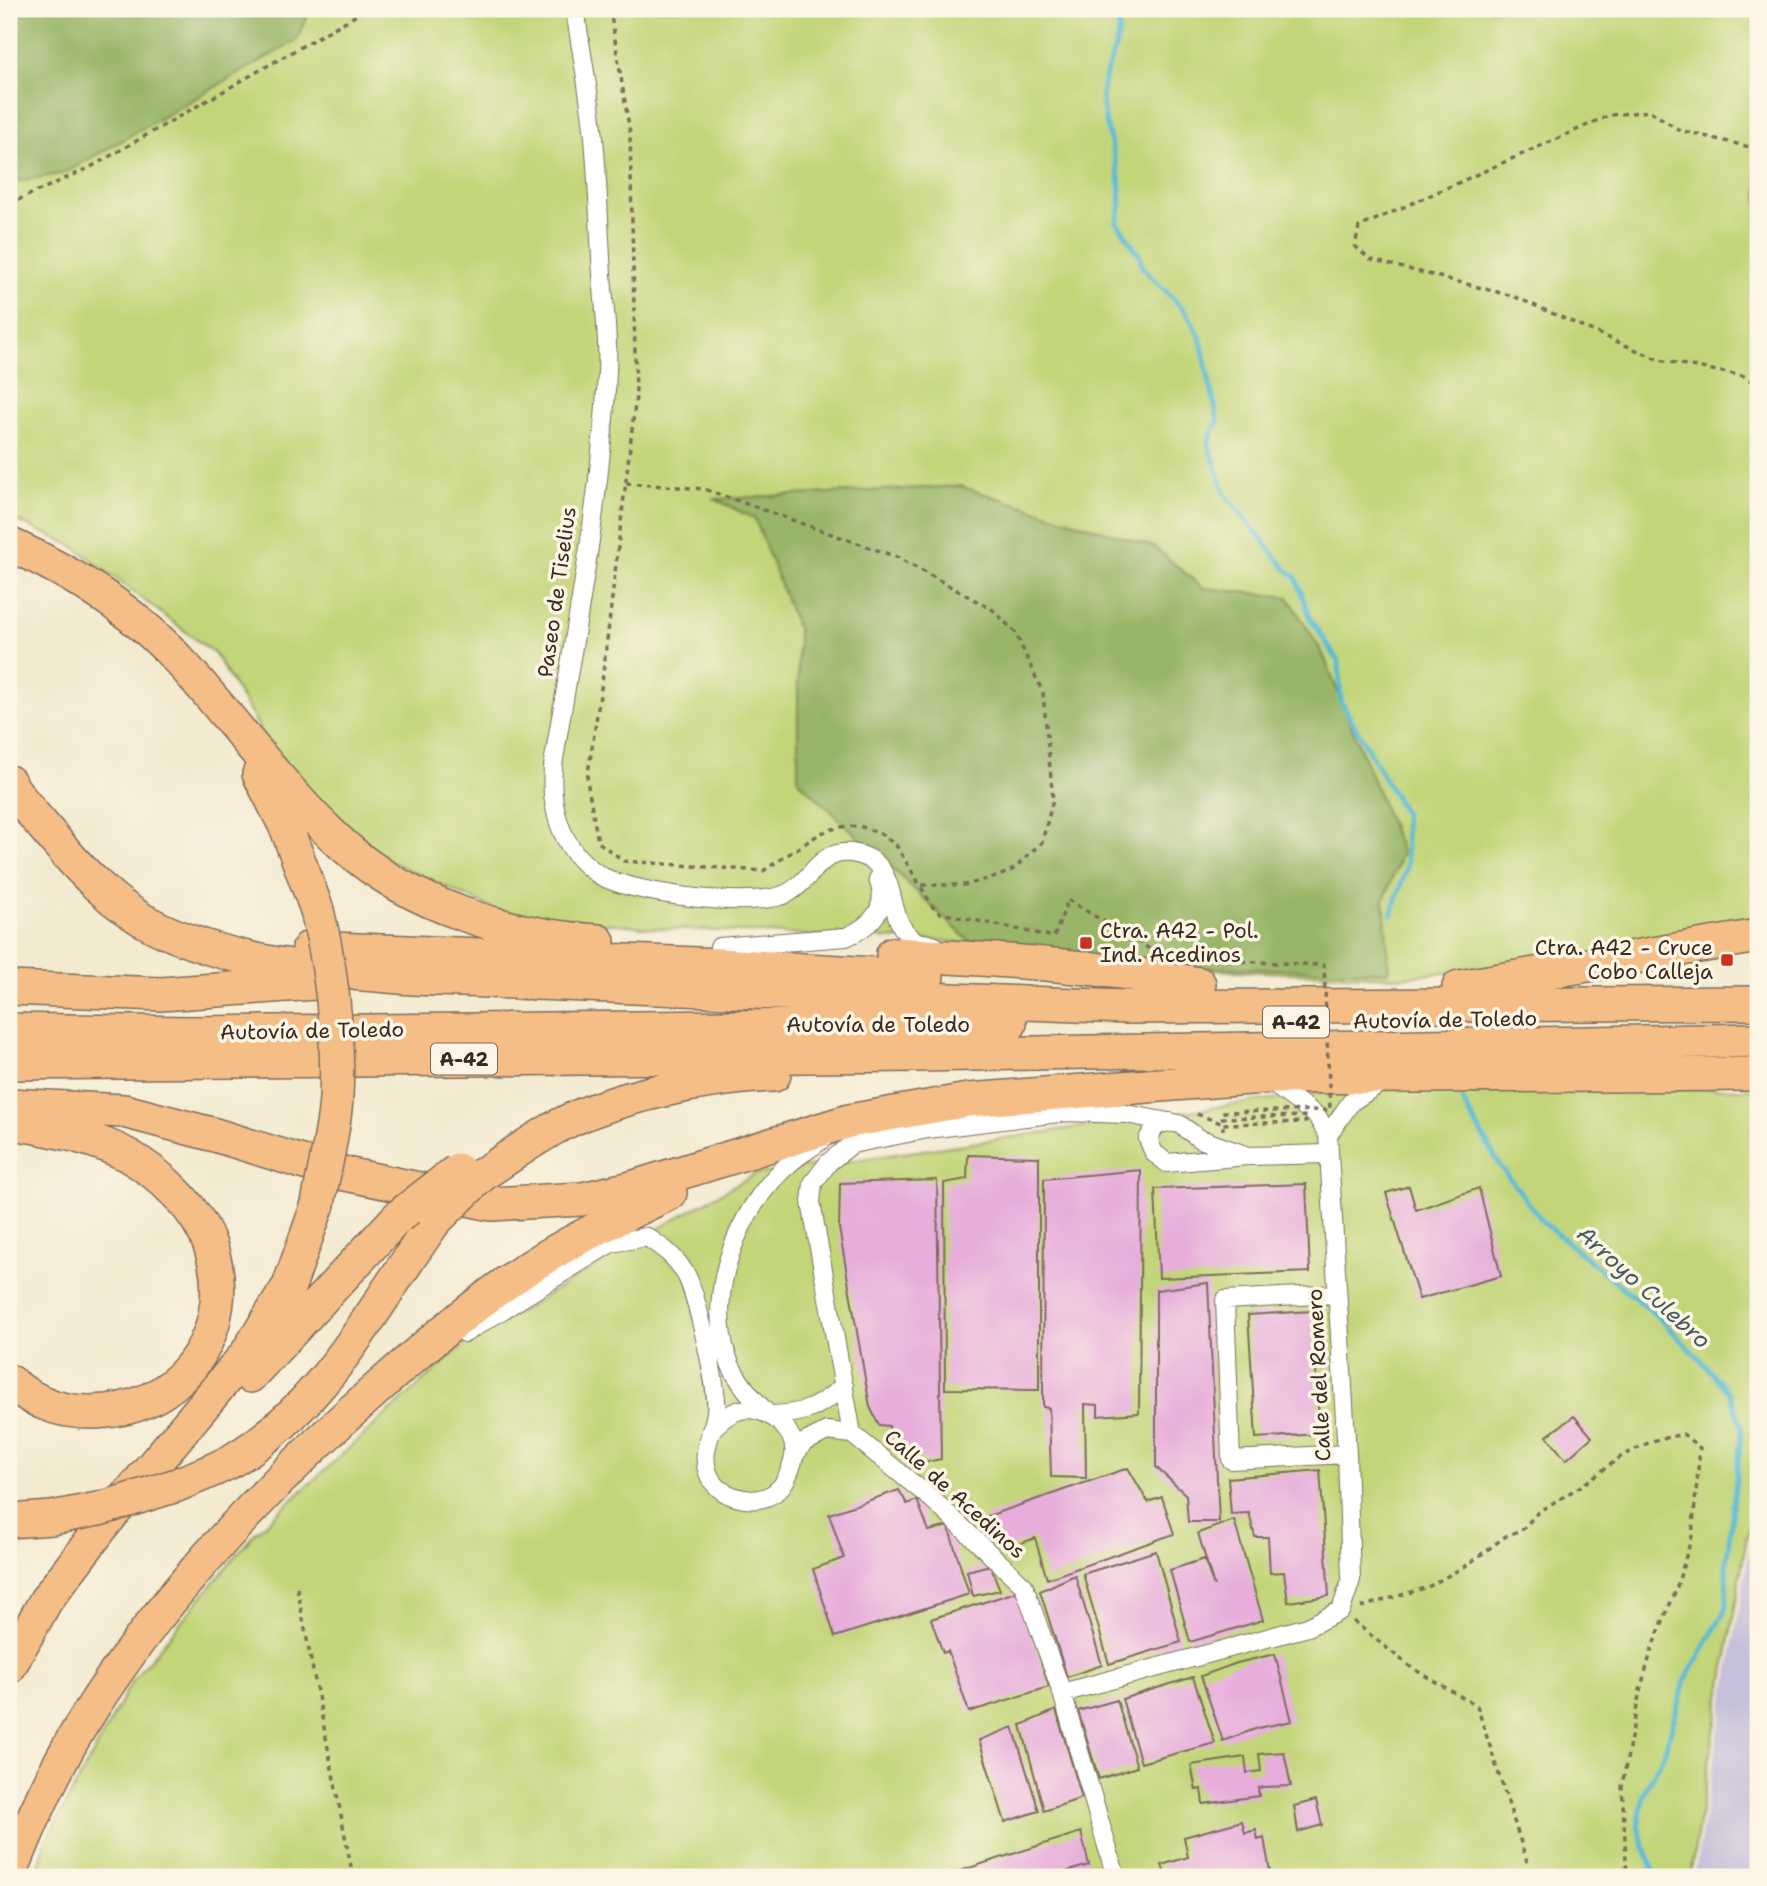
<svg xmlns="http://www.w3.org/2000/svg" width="1767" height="1886" font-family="'Shantell Sans',sans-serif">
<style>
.industrial{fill:#c6c0da}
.green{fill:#c2d578;stroke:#7e804b;stroke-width:2}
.forest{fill:#99b668;stroke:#6a7043;stroke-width:2}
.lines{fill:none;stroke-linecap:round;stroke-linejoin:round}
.stream{stroke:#55b9d3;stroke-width:5}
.building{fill:#e7addb}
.minor-casing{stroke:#7b6d5c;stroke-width:20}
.motorway-casing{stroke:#7b6d5c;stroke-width:36}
.path{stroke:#7b6d5c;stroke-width:3.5;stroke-dasharray:5 5;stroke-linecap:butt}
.minor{stroke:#fff;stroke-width:18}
.motorway{stroke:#f6be87;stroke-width:33}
.motorway-bridge-casing{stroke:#7b6d5c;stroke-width:36;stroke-linecap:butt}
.path-bridge{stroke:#7b6d5c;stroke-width:3.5;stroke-dasharray:5 5;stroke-linecap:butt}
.motorway-bridge{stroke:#f6be87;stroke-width:33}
.poi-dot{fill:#c8321e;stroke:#fcf5e5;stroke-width:2.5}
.labels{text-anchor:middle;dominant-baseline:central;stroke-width:7;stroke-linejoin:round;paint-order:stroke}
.shield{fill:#fcf5e5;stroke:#75675a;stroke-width:2}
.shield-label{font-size:19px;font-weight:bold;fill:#3b2a1e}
.street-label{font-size:21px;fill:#3b2a1e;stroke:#fcf5e5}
.poi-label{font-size:21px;fill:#3b2a1e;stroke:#fcf5e5;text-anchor:start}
.water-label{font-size:23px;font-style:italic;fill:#445c5d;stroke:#fcf5e5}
</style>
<rect width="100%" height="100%" fill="#fcf5e5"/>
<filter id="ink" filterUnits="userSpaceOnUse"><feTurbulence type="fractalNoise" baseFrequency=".0143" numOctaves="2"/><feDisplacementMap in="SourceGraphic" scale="14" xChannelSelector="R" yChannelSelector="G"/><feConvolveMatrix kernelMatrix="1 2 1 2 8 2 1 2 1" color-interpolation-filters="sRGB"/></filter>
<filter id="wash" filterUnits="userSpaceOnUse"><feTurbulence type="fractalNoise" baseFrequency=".00686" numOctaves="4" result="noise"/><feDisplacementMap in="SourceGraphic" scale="28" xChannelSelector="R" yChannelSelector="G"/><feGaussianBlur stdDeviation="1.57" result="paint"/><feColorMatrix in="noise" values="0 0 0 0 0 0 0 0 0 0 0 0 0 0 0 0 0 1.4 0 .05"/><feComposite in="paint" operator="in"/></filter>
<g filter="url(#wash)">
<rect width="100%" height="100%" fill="#f3ead0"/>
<!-- industrial -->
<path class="industrial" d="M1758 1496V1877H1694Z"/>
<!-- green -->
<path class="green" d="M9 9H1758V924L1552 963 1400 977 1156 968 947 941 651 928 496 910 385 859 286 772 215 654 73 546 9 517Z
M1355 1087 1758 1089V1470L1690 1877H36L46 1841 132 1681 254 1534 459 1349 626 1247 753 1175Z"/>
<!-- forest -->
<path class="forest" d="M9 9H310L297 40 65 173 9 183Z
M960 486 1154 547 1203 588 1288 597 1322 652 1402 853 1384 900 1389 972 1147 966 969 941 798 780V631L755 519 715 499Z"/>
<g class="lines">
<!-- stream -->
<path class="stream" d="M1115 9C1116 15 1120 24 1119 30 1117 53 1101 75 1102 99 1105 140 1130 182 1117 222L1139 255 1142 267 1187 313 1200 337 1218 421 1208 443 1225 494 1287 570 1296 577 1311 620 1339 662 1341 701 1404 813 1407 867 1391 915
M1667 9 1685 12 1694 9
M1462 1100 1500 1166 1544 1223 1657 1316 1700 1359 1730 1394 1742 1428 1726 1566 1727 1607 1685 1681 1664 1754 1644 1793 1638 1827 1655 1877"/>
</g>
<g id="blocks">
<!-- building -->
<path class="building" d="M968 1155 1039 1157V1390L945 1389 944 1183 967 1179Z
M1141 1170 1139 1413 1098 1416V1405L1085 1404 1086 1478 1051 1477 1049 1408 1043 1407 1044 1179Z
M937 1180 941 1459 927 1462 890 1436 889 1426 879 1425 870 1407 839 1228 840 1183Z
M1306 1184 1310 1272 1159 1278 1155 1189Z
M1409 1186 1416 1210 1479 1188 1501 1276 1419 1299 1386 1193Z
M1208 1283 1219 1522H1188L1186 1495 1156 1467V1290Z
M1312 1311 1320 1434 1256 1438 1248 1315Z
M1574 1416 1592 1437 1566 1460 1547 1436Z
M1128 1468 1148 1502 1162 1497 1174 1534 1047 1579 1035 1538 1008 1548 985 1517Z
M1320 1470 1329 1596 1288 1602 1284 1572 1270 1573 1268 1537H1255L1249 1513 1231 1514 1228 1478Z
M899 1490 907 1504 917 1500 929 1531 948 1526 969 1594 835 1637 813 1569 844 1558 829 1514Z
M1234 1520 1263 1620 1190 1642 1170 1570 1204 1559 1214 1586 1198 1533Z
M1156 1551 1181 1642 1109 1664 1083 1574Z
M990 1565 1000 1590 973 1596 967 1571Z
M1075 1575 1102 1665 1067 1677 1040 1591Z
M1019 1591 1049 1687 969 1712 948 1651 943 1653 931 1619Z
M1275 1654 1292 1721 1258 1728 1223 1741 1201 1676 1237 1663Z
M1193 1677 1215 1743 1141 1763 1122 1699Z
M1117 1700 1137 1767 1099 1779 1078 1711Z
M1056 1710 1082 1798 1044 1811 1021 1725Z
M1013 1727 1039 1811 1005 1822 979 1740Z
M1284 1752 1291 1786 1262 1787 1258 1788 1259 1796 1203 1804 1201 1789 1196 1790 1191 1765 1245 1757 1247 1773 1261 1771 1259 1754Z
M1316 1800 1322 1825 1298 1832 1294 1806Z
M1242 1821 1245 1833 1256 1830 1258 1840 1264 1838 1271 1877H1166L1162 1865 1188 1857 1184 1837Z
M1081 1832 1089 1865 1048 1877H941Z"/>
</g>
</g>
<g filter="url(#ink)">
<use href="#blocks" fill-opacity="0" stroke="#7b6d5c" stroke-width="2"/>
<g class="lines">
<defs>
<path id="minor" d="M575 9C581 52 590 95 594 138 598 183 599 229 602 274 604 306 609 340 607 372 601 502 575 631 554 759 548 802 559 849 598 874 628 894 756 910 788 893 813 880 818 850 851 853 906 860 880 921 916 941 921 943 929 944 935 946
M719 947 846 937C871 926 890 908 878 879
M1170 1122 1156 1125 1148 1139 1154 1153 1167 1163 1248 1156 1328 1154
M1328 1135 1351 1102 1385 1080
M1337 1294 1225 1300 1231 1460 1347 1454
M465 1333 611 1243 647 1237C663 1248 675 1256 685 1273 696 1290 719 1392 716 1412 713 1435 700 1450 708 1473 716 1496 750 1506 771 1495 784 1488 789 1474 793 1461 801 1434 772 1409 747 1409 732 1410 721 1420 711 1430
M766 1412C751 1397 734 1377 727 1356 705 1291 739 1206 790 1163 800 1154 813 1147 824 1138
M771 1415C806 1414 817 1408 844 1386
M852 1434 811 1202 813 1183 829 1162 852 1144 928 1129 1068 1112 1126 1114 1179 1124 1200 1139 1248 1156
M795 1455 803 1443 827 1431 852 1434 933 1500 1024 1586 1062 1693 1116 1877
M1062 1693 1308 1627 1341 1610 1351 1580 1347 1454 1328 1135 1317 1116 1269 1081"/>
<path id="motorway" d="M9 544C74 573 138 613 186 668 239 727 284 792 344 846 411 906 510 936 598 941
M259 774 287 829 317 910
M9 782C19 800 35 816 49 833 78 868 114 907 156 927 236 966 325 971 412 978L1125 1007 1758 1003
M309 948 721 965 927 977
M893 954C996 959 1097 966 1199 984
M1459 987 1758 936
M9 988 161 994 315 983
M9 1030 188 1033 1010 1024
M9 1063 920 1055 1758 1040
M9 1105 124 1111 215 1135 331 1171 492 1204 582 1199 631 1188 849 1121 968 1100 1263 1077 1758 1074
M9 1122C49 1130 90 1135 127 1155 161 1174 199 1210 211 1248 236 1325 188 1403 107 1411 68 1415 38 1406 9 1381
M483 1174C508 1158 534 1139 560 1125 618 1095 709 1078 774 1075
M250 1376 399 1216
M177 1485C195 1477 214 1471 231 1461 326 1406 373 1306 435 1221
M9 1521 52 1518
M9 1667 46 1600 104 1524 247 1353 289 1286 318 1204
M9 1877C29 1826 50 1777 79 1729 158 1599 267 1485 381 1385 427 1344 474 1304 525 1270 571 1240 620 1217 670 1193"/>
</defs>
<!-- minor casing -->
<use href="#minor" class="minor-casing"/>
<!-- motorway casing -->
<use href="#motorway" class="motorway-casing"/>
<!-- path -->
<path class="path" d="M610 9 630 133 636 396 602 682 587 780 598 842 624 861 763 871 821 833 839 827 859 826 881 834 896 845 936 912 1054 937 1068 900
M1758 149 1679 130 1650 111 1610 115 1359 227 1355 246 1369 259 1513 296 1659 360 1744 376 1758 386
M9 204 89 168 367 9
M626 483 704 489 897 557 993 610 1015 632 1043 693 1053 800 1042 842 1014 869 999 876 965 885H920
M1197 1114 1223 1124V1130
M297 1588 353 1877
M1361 1607 1428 1587 1467 1565 1506 1536 1523 1529 1538 1512 1581 1486 1622 1456 1652 1441 1683 1434 1700 1448 1692 1536 1676 1590 1653 1645 1640 1690 1622 1786 1627 1877
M1353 1621 1412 1668 1477 1706 1532 1877"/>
<!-- minor -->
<use href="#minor" class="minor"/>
<!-- motorway -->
<use href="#motorway" class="motorway"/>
<defs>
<path id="motorway-bridge" d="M317 910C332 971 339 1035 336 1098 334 1133 324 1169 318 1204
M399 1216 458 1170
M435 1221 483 1174
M52 1518 103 1508 177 1485"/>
</defs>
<!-- motorway-bridge casing -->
<use href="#motorway-bridge" class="motorway-bridge-casing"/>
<!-- path-bridge -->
<path class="path-bridge" d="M1068 900 1165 958 1324 965 1330 1110 1222 1112V1118L1307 1116 1306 1122 1223 1124"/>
<!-- motorway-bridge -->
<use href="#motorway-bridge" class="motorway-bridge"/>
</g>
</g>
<!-- markers -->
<g class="poi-dot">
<rect x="1079" y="936" width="14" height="14" rx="3.5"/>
<rect x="1720" y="953" width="14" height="14" rx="3.5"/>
</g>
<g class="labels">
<!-- shield labels -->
<g class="shield">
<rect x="1263" y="1006.5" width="66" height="31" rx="5"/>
<rect x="431" y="1043.5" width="66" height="31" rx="5"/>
</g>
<g class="shield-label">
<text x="1296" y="1022">A-42</text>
<text x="464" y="1059">A-42</text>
</g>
<!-- street labels -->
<g class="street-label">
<text transform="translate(557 592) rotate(-82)">Paseo de Tiselius</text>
<text transform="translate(1445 1020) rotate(-1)">Autovía de Toledo</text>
<text x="878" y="1025">Autovía de Toledo</text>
<text transform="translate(312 1031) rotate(-1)">Autovía de Toledo</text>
<text transform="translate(1319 1375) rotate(-93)">Calle del Romero</text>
<text transform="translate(955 1494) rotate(42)">Calle de Acedinos</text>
</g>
<!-- poi labels -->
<g class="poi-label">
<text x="1100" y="931">Ctra. A42 - Pol.<tspan x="1100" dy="24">Ind. Acedinos</tspan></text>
<text x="1713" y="948" text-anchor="end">Ctra. A42 - Cruce<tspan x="1713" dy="24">Cobo Calleja</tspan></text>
</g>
<!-- water labels -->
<g class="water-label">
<text transform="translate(1644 1287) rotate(42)">Arroyo Culebro</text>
</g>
</g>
<!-- margin -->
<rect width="1767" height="1886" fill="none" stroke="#fcf5e5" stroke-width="35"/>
</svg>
